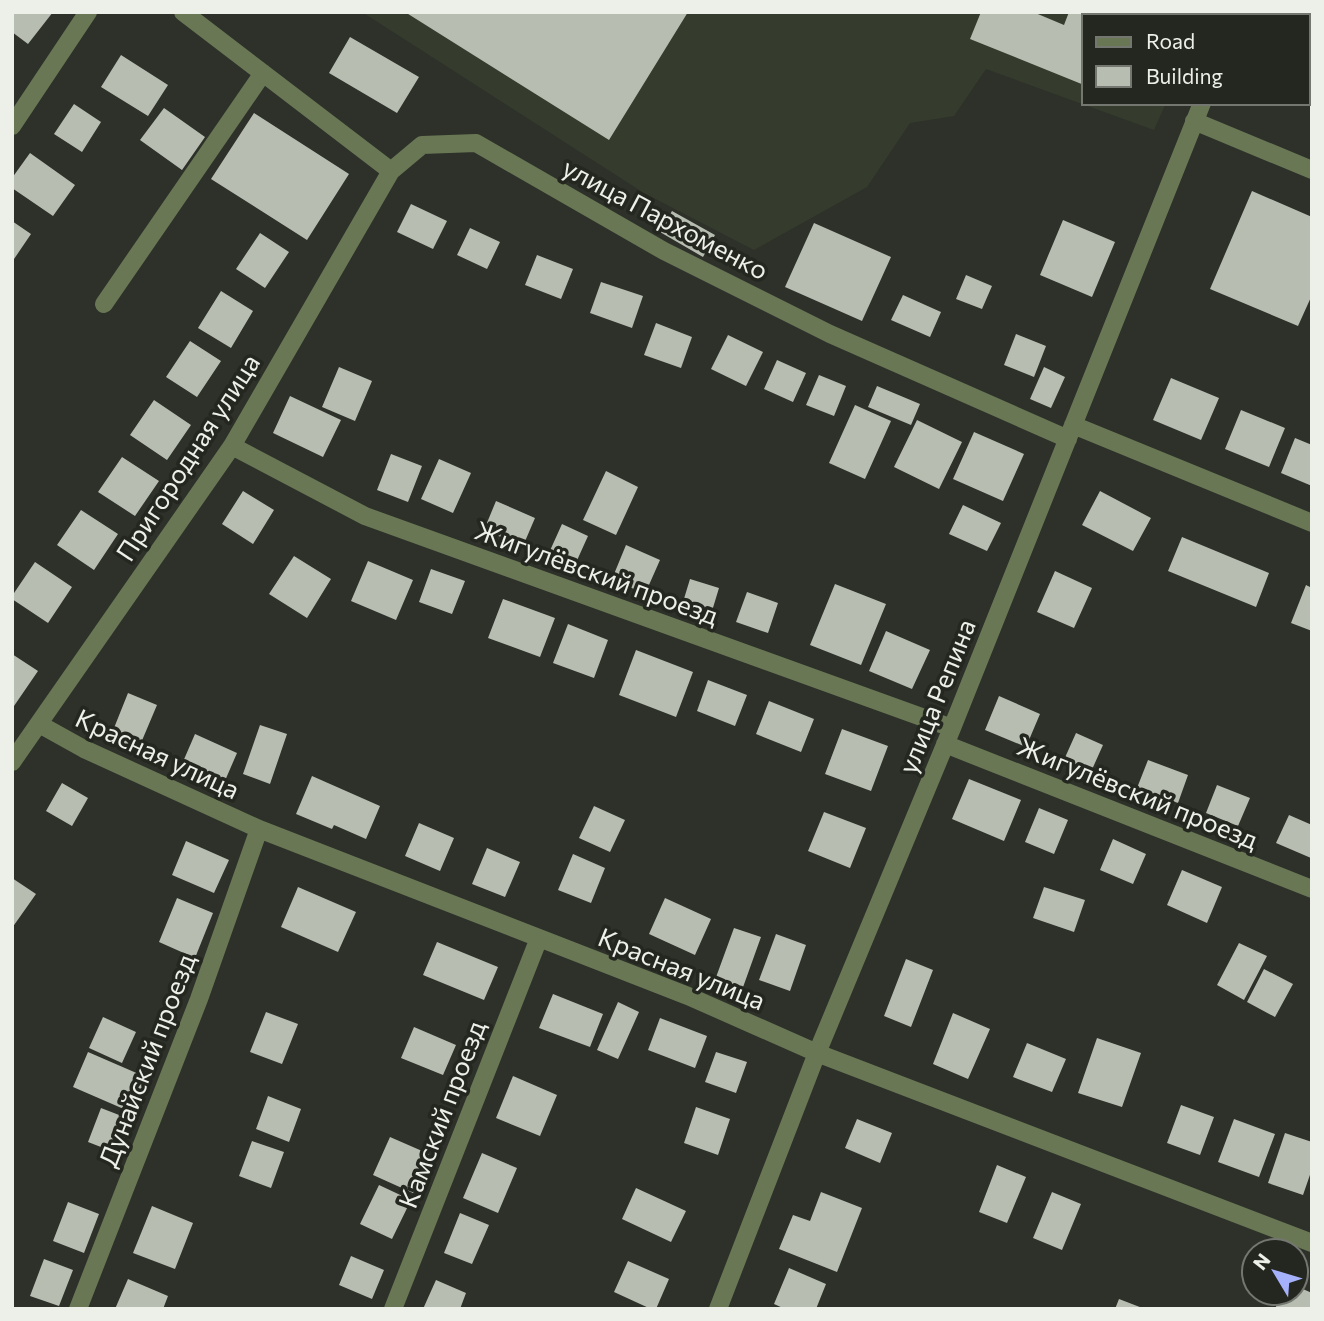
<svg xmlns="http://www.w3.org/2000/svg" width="1324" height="1321" font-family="Commissioner,sans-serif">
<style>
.built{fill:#353c2d}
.building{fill:#b8bdb2}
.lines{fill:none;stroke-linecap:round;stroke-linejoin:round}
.minor{stroke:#697755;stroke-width:18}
.labels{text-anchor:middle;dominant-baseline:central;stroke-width:7;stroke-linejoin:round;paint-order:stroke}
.street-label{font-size:26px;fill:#edefe9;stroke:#24271f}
</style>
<rect width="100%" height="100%" fill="#2d3129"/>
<!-- built -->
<path class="built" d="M362 12H1206L1204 16H1084V103H1166L1154 130 986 69 954 116 910 123 867 187 754 250 644 193Z"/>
<!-- building -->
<path class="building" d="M12 12H53L28 44 12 32Z
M405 12H688L609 140Z
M981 12H1033L1064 25 1069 12H1164L1163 16H1084V85L970 39Z
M350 37 419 77 397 113 329 73Z
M121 55 168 85 148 116 101 87Z
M74 104 101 122 82 152 54 134Z
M164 108 205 137 182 170 140 140Z
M254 113 349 174 307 240 211 179Z
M30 153 75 185 53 216 12 188V178Z
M1252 191 1312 217V295L1298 326 1210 289Z
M411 204 447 221 433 249 397 232Z
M672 211 715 235 703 257 660 232Z
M1063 220 1115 242 1092 297 1040 275Z
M12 221 31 234 12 262Z
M814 223 891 257 862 321 785 287Z
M470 228 500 242 487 269 457 255Z
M260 233 289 252 265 288 236 269Z
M537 255 573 269 561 299 525 285Z
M966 275 992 286 982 309 956 299Z
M601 282 643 296 632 328 590 313Z
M221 291 253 311 231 348 198 328Z
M903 295 941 312 930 337 891 320Z
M656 323 692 337 681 368 644 355Z
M1016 334 1046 346 1034 377 1004 365Z
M728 335 763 352 746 386 711 369Z
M190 341 221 361 197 397 166 377Z
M777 360 806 373 793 402 764 389Z
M339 367 372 381 355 421 322 407Z
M1044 367 1065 377 1051 408 1030 399Z
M819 375 846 386 834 416 806 405Z
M1171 378 1219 398 1201 440 1153 420Z
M877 386 920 404 911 425 868 407Z
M290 396 341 420 323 457 273 433Z
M154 400 191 425 167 460 130 435Z
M855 405 891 421 865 479 829 463Z
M1241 410 1285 428 1269 467 1225 449Z
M917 420 962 442 939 489 894 467Z
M974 432 1024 454 1003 501 953 479Z
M1295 438 1312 445V486L1281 473Z
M391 454 422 466 408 502 377 490Z
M122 457 159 481 135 516 98 492Z
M439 459 471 473 453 513 421 499Z
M606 471 638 487 616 535 583 520Z
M243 491 274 510 253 544 222 524Z
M1100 491 1151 518 1133 551 1082 525Z
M496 501 535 518 523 546 484 530Z
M963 505 1001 523 987 551 949 534Z
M81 510 118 534 94 570 57 545Z
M562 524 588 536 574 567 548 555Z
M1182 537 1269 573 1256 607 1168 571Z
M626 545 660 560 645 594 612 579Z
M294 556 331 579 307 618 269 594Z
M368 561 413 580 396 620 351 601Z
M35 562 72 587 48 623 12 599V596Z
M431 569 465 581 452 614 419 602Z
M1055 571 1092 588 1074 628 1037 612Z
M690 579 719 588 712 611 683 602Z
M835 584 886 604 861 665 810 645Z
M1306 585 1312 588V631L1291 623Z
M747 592 778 603 768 633 736 622Z
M503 599 555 618 540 657 488 638Z
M568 624 608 640 594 678 553 663Z
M886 631 930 650 912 689 869 671Z
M636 650 693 672 676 717 619 695Z
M12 654 38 671 14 706 12 705Z
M708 680 747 695 735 726 697 711Z
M128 693 157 705 138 750 110 738Z
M999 696 1040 714 1026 747 985 730Z
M769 701 814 719 801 752 756 734Z
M260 725 287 734 270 784 243 774Z
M842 729 888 746 871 791 825 774Z
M1076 733 1103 745 1090 774 1063 762Z
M195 734 237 753 224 783 182 764Z
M1148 760 1188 775 1178 803 1137 788Z
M312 776 380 806 366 839 334 825 332 829 296 814Z
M969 779 1021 800 1004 841 952 819Z
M62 783 88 798 72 826 46 811Z
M1217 785 1250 798 1238 826 1206 813Z
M594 806 625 820 610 852 579 838Z
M1039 808 1068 820 1054 854 1025 842Z
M824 812 866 828 850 868 808 851Z
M1289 815 1312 825 1311 858 1276 843Z
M419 823 454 838 440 871 405 856Z
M1113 839 1146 854 1133 884 1100 870Z
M186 841 229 860 214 893 172 875Z
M487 848 520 862 505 897 472 884Z
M573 854 605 868 591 903 558 890Z
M1182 870 1222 887 1207 923 1167 905Z
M12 878 36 894 12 928Z
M298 887 356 912 338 952 281 927Z
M1044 887 1085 900 1074 932 1033 918Z
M177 898 213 913 195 958 159 942Z
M665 898 711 919 695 955 649 934Z
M734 928 761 937 742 990 715 980Z
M776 934 806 945 790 991 759 980Z
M437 942 498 967 484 1000 423 975Z
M1239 943 1267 956 1244 1000 1217 985Z
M906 959 933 970 911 1027 884 1016Z
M1264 969 1293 984 1275 1017 1247 1002Z
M553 994 603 1014 590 1047 539 1028Z
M618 1002 639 1012 618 1059 597 1050Z
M266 1012 298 1024 282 1064 250 1052Z
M953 1013 990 1029 968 1079 933 1064Z
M103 1017 136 1032 122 1063 89 1048Z
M660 1018 707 1036 695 1068 648 1050Z
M414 1027 456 1045 443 1075 401 1058Z
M1097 1038 1141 1053 1122 1107 1078 1093Z
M1027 1043 1066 1059 1052 1092 1013 1077Z
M88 1052 148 1078 133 1113 73 1087Z
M716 1052 747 1062 736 1093 705 1082Z
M513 1076 557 1095 540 1136 496 1118Z
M268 1096 301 1109 289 1142 256 1129Z
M1181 1105 1214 1117 1200 1155 1167 1143Z
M696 1107 730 1119 718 1155 684 1143Z
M101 1108 132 1120 119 1154 88 1142Z
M857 1119 892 1133 880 1163 845 1148Z
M1234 1119 1275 1134 1259 1177 1218 1162Z
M1285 1133 1312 1142V1169L1303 1195 1268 1183Z
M390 1137 429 1154 413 1193 373 1175Z
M252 1141 284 1152 271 1188 239 1176Z
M482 1153 517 1168 498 1213 463 1198Z
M997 1165 1026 1177 1007 1223 979 1212Z
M379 1185 411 1200 392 1239 360 1224Z
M636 1188 686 1211 671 1242 622 1219Z
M821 1192 862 1208 837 1272 779 1249 793 1215 810 1221Z
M1052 1192 1081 1204 1062 1250 1033 1238Z
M68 1202 99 1214 84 1253 53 1241Z
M152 1206 193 1223 175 1269 133 1253Z
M460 1213 489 1225 472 1264 444 1253Z
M351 1256 384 1270 372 1299 339 1285Z
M44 1259 73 1270 59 1306 30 1296Z
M628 1261 669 1279 656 1309H651L614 1292Z
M789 1268 826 1284 816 1309H785L774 1304Z
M128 1279 168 1296 163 1309H115Z
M436 1280 466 1293 460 1309H423Z
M1296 1286 1312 1293V1309H1275L1282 1293H1296Z
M1119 1299 1145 1309H1115Z"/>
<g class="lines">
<!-- minor -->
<path class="minor" d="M183 12 391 171 422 145 476 143 664 251 830 334 1068 439
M1239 16 1240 12
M1194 121 1312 170
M12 126 88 12
M104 304 263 73
M1073 425 1312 523
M232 446 365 516 952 728
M39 724 84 749 259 829 688 996 817 1053 1312 1243
M945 744 1312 889
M12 762 232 446 391 171
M78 1309 199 999 259 829
M393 1309 539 938
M718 1309 817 1053 952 728 1202 103"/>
</g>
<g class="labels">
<!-- street labels -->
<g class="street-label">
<text transform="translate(666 218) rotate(28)">улица Пархоменко</text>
<text transform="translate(187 457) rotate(-57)">Пригородная улица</text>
<text transform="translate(597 572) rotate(20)">Жигулёвский проезд</text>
<text transform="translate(936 696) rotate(-68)">улица Репина</text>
<text transform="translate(158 753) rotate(25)">Красная улица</text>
<text transform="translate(1138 792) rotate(22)">Жигулёвский проезд</text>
<text transform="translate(682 968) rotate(22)">Красная улица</text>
<text transform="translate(146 1060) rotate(-69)">Дунайский проезд</text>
<text transform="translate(441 1114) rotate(-69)">Камский проезд</text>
</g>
</g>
<!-- border -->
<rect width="1324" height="1321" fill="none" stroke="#edefe9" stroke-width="28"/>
<!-- legend -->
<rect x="1082" y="14" width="228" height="91" fill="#24271f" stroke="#747770" stroke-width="2"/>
<rect x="1096" y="37" width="35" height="10" fill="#697755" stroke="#747770" stroke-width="2"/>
<text x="1146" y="49" font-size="21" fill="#edefe9">Road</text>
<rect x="1096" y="66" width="35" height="21" fill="#b8bdb2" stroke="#747770" stroke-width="2"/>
<text x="1146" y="84" font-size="21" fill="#edefe9">Building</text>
<!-- north arrow -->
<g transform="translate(1275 1272) rotate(308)"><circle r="33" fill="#24271f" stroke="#747770" stroke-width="2"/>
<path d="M0-5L12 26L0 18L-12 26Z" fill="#a6b1fc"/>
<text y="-10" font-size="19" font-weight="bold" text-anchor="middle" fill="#edefe9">N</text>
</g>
</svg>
